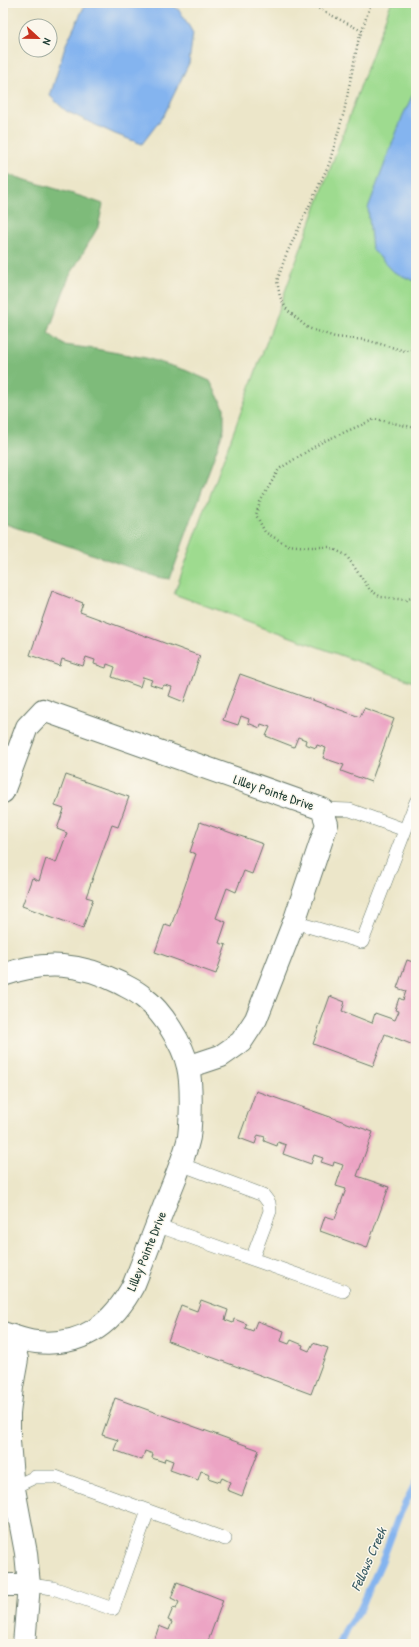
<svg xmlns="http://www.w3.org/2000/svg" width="419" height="1647" font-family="'Patrick Hand',sans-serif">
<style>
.green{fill:#9edb8f;stroke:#5e8c62}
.forest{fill:#7ebb7a;stroke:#4e7c57}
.water{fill:#84b4ef;stroke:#527892}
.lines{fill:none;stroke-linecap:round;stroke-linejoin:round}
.stream{stroke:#84b4ef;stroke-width:7}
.building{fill:#eca4c4}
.lane-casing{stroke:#677868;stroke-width:14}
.street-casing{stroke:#677868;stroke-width:24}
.path{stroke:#677868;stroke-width:2.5;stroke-dasharray:1 3;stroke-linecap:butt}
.lane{stroke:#fff;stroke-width:13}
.street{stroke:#fff;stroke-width:22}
.labels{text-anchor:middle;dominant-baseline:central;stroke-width:3;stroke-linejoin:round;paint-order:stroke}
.street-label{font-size:13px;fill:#1f3d34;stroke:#fbf7ec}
.water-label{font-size:14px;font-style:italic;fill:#385b63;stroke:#fbf7ec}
</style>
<rect width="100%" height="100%" fill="#fbf7ec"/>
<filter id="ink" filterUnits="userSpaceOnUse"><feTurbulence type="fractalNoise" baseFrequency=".025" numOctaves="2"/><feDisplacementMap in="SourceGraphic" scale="8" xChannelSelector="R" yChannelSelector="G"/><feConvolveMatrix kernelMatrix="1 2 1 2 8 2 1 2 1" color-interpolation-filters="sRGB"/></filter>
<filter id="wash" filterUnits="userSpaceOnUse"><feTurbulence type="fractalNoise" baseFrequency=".012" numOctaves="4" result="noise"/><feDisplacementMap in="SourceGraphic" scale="16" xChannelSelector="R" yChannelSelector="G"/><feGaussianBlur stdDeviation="0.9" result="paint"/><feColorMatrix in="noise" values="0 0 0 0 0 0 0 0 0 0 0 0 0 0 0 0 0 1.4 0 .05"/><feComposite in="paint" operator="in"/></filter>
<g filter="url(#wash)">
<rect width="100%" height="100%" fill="#ece6c9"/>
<!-- green -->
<path class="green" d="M391 3H416V683L174 594Z"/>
<!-- forest -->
<path class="forest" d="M3 173 83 197 103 204 98 227 69 277 48 333 64 345 95 349 146 358 185 370 210 381 224 408V429L170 579 157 577 3 523Z"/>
<!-- water -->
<path class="water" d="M86 3H170L180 11 193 33 189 63 164 115 142 144 115 134 66 111 50 96 66 44Z
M416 88V282L394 272 372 249 368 208 403 115Z"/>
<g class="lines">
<!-- stream -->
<path class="stream" d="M340 1644 346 1629 361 1608 382 1561 398 1518 416 1482"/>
</g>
<g id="blocks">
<!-- building -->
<path class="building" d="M52 591 83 603 80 612 200 656 184 702 169 696 172 687 164 685 162 688 150 684 152 680 143 677 140 687 112 677 115 667 107 664 106 668 94 664 95 660 86 657 83 666 62 659 60 666 30 655Z
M240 674 360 717 364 708 394 719 371 782 341 771 344 765 323 758 326 748 317 745 316 748 305 744 306 740 298 737 294 747 266 736 270 727 261 724 260 728 248 723 249 719 241 716 238 725 223 720Z
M66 775 129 797 118 827 112 825 86 897 93 899 83 928 22 906 32 878 39 881 46 859 56 863 67 833 57 829 64 809 55 806Z
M200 822 263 844 252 874 244 871 236 892 227 888 216 918 226 922 219 943 226 945 216 974 155 952 165 924 171 926 196 854 190 852Z
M407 960 416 963V1046L385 1034 373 1066 313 1044 330 996 345 1002 342 1011 372 1023 375 1013 395 1020 399 1011 395 1010 399 998 403 1000 406 991 397 988Z
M256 1091 373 1132 357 1176 389 1187 367 1248 320 1231 325 1216 335 1219 346 1189 336 1186 343 1165 334 1162 333 1166 321 1162 323 1158 314 1155 311 1164 283 1154 286 1145 278 1142 277 1146 264 1141 265 1137 258 1135 255 1144 239 1138Z
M201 1300 228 1310 225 1320 233 1323 234 1319 247 1324 245 1328 253 1331 257 1321 284 1331 281 1341 289 1344 291 1340 303 1345 302 1348 309 1351 313 1343 328 1348 311 1394 168 1341 181 1305 197 1311Z
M115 1398 259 1450 242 1496 227 1490 230 1482 222 1478 220 1482 208 1478 210 1474 201 1471 198 1480 170 1470 173 1461 165 1458 164 1462 152 1458 153 1454 145 1451 142 1460 114 1450 118 1440 102 1435Z
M177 1582 223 1600 207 1644H153L159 1626 169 1630 172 1622 168 1620 173 1608 176 1609 179 1602 171 1598Z"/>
</g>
</g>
<g filter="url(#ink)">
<use href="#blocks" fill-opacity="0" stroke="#677868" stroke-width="1"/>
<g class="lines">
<defs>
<path id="lane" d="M322 809 350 810 405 830
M294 922 362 942 416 802
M180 1164 263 1195 269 1203 270 1211 252 1259
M156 1225 343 1291
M14 1487 35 1477H56L225 1539
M29 1585 53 1588 113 1609 148 1511"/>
<path id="street" d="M3 792 27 727 43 710 322 809 327 824 294 922 256 1019 241 1042 221 1056 188 1067
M3 975C45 960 81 963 120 983 127 987 137 991 143 997 162 1011 183 1044 188 1067 192 1084 191 1119 189 1137 185 1156 176 1176 169 1194 157 1224 146 1254 134 1284 113 1324 83 1347 36 1342 25 1341 13 1336 3 1333
M3 1335 14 1349 17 1359 12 1387 9 1414V1441L12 1478 26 1553 29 1585 24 1644
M3 1585H29"/>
</defs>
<!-- lane casing -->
<use href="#lane" class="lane-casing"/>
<!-- street casing -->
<use href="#street" class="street-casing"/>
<!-- path -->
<path class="path" d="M308 3 362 31
M371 3 358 42 344 112 329 164 286 255 277 281 280 297 287 310 308 328 335 337 366 340 405 351 416 349
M416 428 375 419 322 442 279 469 260 502 256 515 265 532 287 545 309 547H329L346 555 370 590 381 597 406 600 416 596"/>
<!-- lane -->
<use href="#lane" class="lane"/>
<!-- street -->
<use href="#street" class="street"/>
</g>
</g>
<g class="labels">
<!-- street labels -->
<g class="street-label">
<text transform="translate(274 792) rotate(19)">Lilley Pointe Drive</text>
<text transform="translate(146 1251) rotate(-68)">Lilley Pointe Drive</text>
</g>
<!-- water labels -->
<g class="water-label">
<text transform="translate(368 1559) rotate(-66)">Fellows Creek</text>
</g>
</g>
<!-- margin -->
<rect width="419" height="1647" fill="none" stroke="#fbf7ec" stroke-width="16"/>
<!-- north arrow -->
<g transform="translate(38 38) rotate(112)"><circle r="19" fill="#fbf7ec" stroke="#a3ada2"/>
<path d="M0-3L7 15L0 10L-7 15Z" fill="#c8321e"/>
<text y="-6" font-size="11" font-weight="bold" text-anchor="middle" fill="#1f3d34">N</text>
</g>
</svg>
